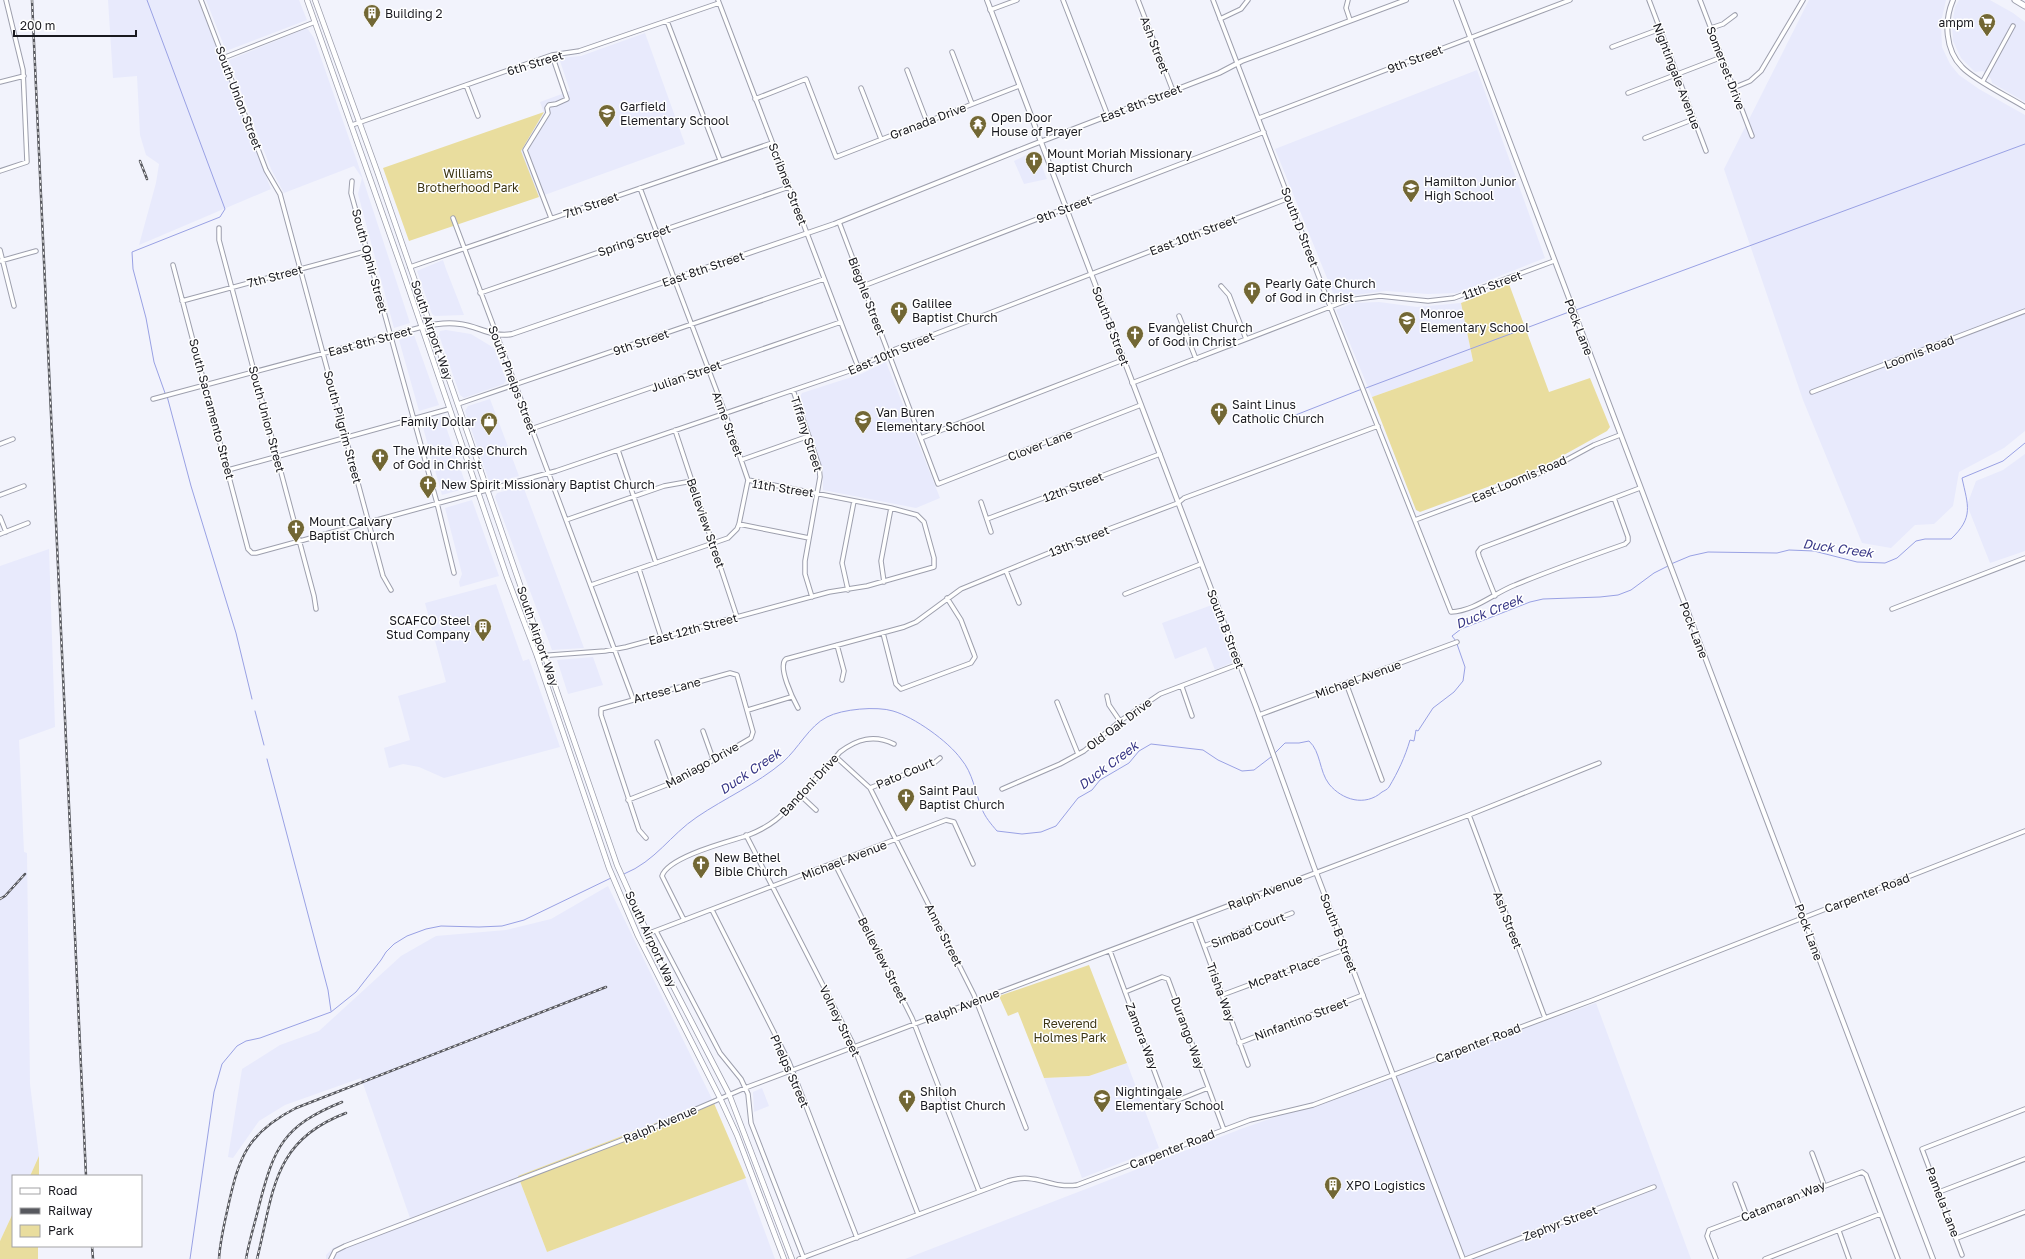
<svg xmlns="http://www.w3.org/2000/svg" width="2025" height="1259" font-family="'Golos Text',sans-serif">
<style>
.built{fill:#e8eafc}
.green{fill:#e9dd9e}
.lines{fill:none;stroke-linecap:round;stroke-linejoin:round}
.stream{stroke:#99a1e4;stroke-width:1}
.minor-casing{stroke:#9d9fad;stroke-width:5.5}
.tertiary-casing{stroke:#9d9fad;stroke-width:6}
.secondary-casing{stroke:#9d9fad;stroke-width:6}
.primary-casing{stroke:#9d9fad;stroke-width:7}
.minor{stroke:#fff;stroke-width:3.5}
.tertiary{stroke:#fff;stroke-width:4}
.secondary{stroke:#fff;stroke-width:4.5}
.primary{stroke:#fff;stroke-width:5}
.rail-casing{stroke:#57585e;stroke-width:2.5}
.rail{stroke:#fff;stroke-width:1;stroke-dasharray:3;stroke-linecap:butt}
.labels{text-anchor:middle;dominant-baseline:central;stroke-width:3;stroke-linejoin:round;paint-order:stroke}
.poi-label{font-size:12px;fill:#19191f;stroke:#fff;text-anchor:start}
.street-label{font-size:12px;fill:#19191f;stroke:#fff}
.park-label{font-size:12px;fill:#3d3615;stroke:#fff}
.water-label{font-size:13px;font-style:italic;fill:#383786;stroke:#fff}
</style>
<rect width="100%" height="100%" fill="#f2f3fc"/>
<!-- built -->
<path class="built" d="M108 0H198L271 189 139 245 156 183 159 164 146 155 140 135 137 76 113 78Z
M206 0H299L307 20 226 51Z
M1809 0H1946L1941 22 1942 47 1950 64 1959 75 1979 89 2025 115V431L2004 448 1959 472 1953 506 1934 524 1915 525 1891 548 1862 543 1803 400 1724 169Z
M1959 0H1990L2013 13 2025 22V102L1992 83 1991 79 1983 71 1975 72 1961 58 1953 41 1952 25 1955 7Z
M307 28 314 38 358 164 410 323 394 328 358 194 362 178 354 166 284 193 271 169 229 60Z
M645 33 685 144 539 197 520 151 544 113 540 102 570 91 559 58 581 56Z
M1477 70 1545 258 1457 293 1428 294 1386 291 1339 297 1333 293 1275 149Z
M1034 151 1037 154 1047 179 1024 184 1014 161Z
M443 260 446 269 464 315 435 316 432 314 417 271Z
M1379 302 1417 307 1461 303 1473 361 1372 397 1336 310 1353 303Z
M446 330 471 334 494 348 506 380 504 384 464 398 460 395 439 335 440 331Z
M414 335 439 405 419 411 399 340Z
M886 362 940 498 916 508 823 490V470L799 399 802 393 861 374Z
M490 399 519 476 493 483 489 481 465 411 468 406Z
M443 418 467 488 442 495 422 424Z
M2025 454V551L1990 563 1967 505 1976 481 2003 470Z
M523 486 584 648 552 650 495 497 497 493Z
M472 500 499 576 460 587 459 582 462 574 445 508Z
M49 549 55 727 19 740 24 852 27 853 30 1084 39 1156 30 1176H13V1213L0 1241V566Z
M496 584 523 661 529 659 560 747 444 778 419 767 403 764 389 768 384 748 410 740 398 696 446 682 425 603Z
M1212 605 1233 662 1215 670 1206 647 1175 659 1162 623Z
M593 657 603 685 568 694 557 660Z
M608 886 713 1101 518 1176 547 1252 745 1178 775 1259H326V1255L333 1248 410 1218 361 1078 285 1105 259 1121 233 1158 228 1157 242 1069 280 1045 319 1031 401 956 436 936 506 930 551 919Z
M1596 1003 1691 1259H905L1241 1129Z
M1127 1063 1159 1148 1082 1178 1044 1078 1089 1076Z
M762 1088 769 1106 754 1112 753 1092Z"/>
<!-- green -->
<path class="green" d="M544 112 521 151 539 197 409 241 383 168Z
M1509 284 1549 392 1590 378 1610 427 1607 431 1544 466 1420 512 1416 510 1372 397 1473 361 1461 303Z
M1089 965 1127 1063 1089 1076 1044 1078 1018 1012 1008 1016 999 996Z
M713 1101 746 1178 547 1252 518 1176Z
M39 1156V1176H30Z
M13 1213V1246H38V1259H0V1241Z"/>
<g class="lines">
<!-- stream -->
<path class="stream" d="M147 0 225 209 220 217 132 252 133 269 146 318 154 362 165 393
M1576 310 2025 144
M1366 388 1569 312
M167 396 191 486 236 633 252 699
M1288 418 1362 389
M1671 564 1690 556 1708 552 1777 553 1789 550 1814 551 1857 562 1885 563 1897 558 1916 541 1925 539H1951C1974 517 1968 506 1962 478L2003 461 2025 443
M1456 641 1452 636 1461 629 1530 602 1543 599 1600 597 1618 595 1631 590 1654 573 1668 566
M255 711 264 745
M1275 753 1285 743H1299L1309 741C1321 752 1319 771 1329 784 1342 800 1365 807 1382 792 1384 791 1388 789 1389 787 1398 772 1405 757 1410 740L1414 741 1416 730 1418 731 1433 708 1454 692 1463 681 1465 667 1457 644
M267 759 328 990 331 1011
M624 874C656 861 670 835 697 817 725 798 757 784 783 762 798 749 809 726 827 717 842 709 877 706 893 711 914 717 948 741 961 759 973 773 975 792 982 809 985 817 991 824 997 831L1022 834 1041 832 1056 826 1078 798 1092 790 1100 780 1129 763 1139 751 1151 744 1203 750 1218 760 1242 771 1254 770 1271 757
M190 1259 214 1092 222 1064 237 1046 246 1041 260 1038 331 1012 356 992 381 960 386 952 394 944 407 936 426 929 441 926 479 927 502 926 524 920 611 878"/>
<defs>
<path id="minor" d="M201 0 266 170 280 194 383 576 391 590
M718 0 858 367
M1063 0 1108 116
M1138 0 1173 91
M1213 0 1330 306 1451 612C1475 611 1494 593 1515 585 1551 570 1588 557 1625 544L1628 541V537L1614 498
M1348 0 1346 8 1350 20
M1649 0 1706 151
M1700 0 1752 136
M990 10 1017 0
M1220 19 1241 9 1248 0
M667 21 720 160
M1711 28 1723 24 1735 15
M1612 47 1660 29
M952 52 972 104
M223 58 315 22
M907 70 927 122
M1983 81 2013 26
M0 82 24 76
M466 85 478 116
M861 88 881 139
M1733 88 1750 81 1761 71 1803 0
M1628 93 1722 57
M755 99 806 79 836 157 1019 86
M1259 118 1570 0
M352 125 552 55 579 51 719 3
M1645 138 1694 119
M0 171 27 162 23 70 6 0
M352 181 351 193 437 503 454 573
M640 188 725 413 748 480
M453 218 633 699
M551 218 525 150 548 113 547 108 549 105 556 104 567 99 552 55
M839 222 938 484 1141 405
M219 228V240L314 596 316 609
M0 250 14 306
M0 261 36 251
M173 265 248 549 252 553H256L556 471 849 371 896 349 1289 198
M410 267 772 143
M863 286 1264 132
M1221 286 1229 295 1246 339
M480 293 789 187
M182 301 367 251
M1179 316 1196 359
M1132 383 1348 300 1380 296 1428 301 1454 298 1554 261
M793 390 819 466 820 477 805 561V574L812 597
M1812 392 2025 311
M153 399 422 327
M458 404 824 279
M531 429 841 322
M675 430 737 617
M921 438 1123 360
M0 444 13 439
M618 450 656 563
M741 460 809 436
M228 470 449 409
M0 495 24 486
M981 502 991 532
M0 517 6 532
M987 519 1160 454
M566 520 664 486 692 481
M1415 520 1533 476 1557 465 1594 445 1620 435
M739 524 809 538
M0 534 28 523
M639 569 661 637
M1006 571 1019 603
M884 582 881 561 891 508
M591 585 728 538 737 529 739 524 748 480
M848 590 842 563 854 501
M1125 594 1201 564
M1495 596 1479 556 1478 552 1481 548 1640 488
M1892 609 2025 558
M883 633 896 684 901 689 971 663 975 657 974 654 961 620 947 598
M837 645 844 671 842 680
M537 656 605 651 626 647 829 592 867 586 934 567V558L924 522 917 515 891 508 748 480
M1346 683 1382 780
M1182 687 1192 716
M1107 696 1109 705 1120 721
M1057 702 1078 754
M798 708C793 699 777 666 786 659L904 627 916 622 961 589 1093 535 1178 503 1184 498 1378 426
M748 710 791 697
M1259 715 1457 642
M703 731 713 759
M657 742 672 783
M836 757 870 788 974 995 1026 1128
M870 788 934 763 940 758
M1002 789 1060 764 1084 751 1120 721 1160 694 1239 664
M800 795 816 810
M628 800 679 780 751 738 753 732 737 675 730 673 601 709V715L639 830 646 838
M1469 815 1545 1018
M746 835 852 1042 918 1214
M835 864 912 1018 979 1191
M712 910 789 1062 857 1238
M1194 919 1248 1065
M684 920 662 876C668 857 727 842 746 836 778 824 785 811 807 788 818 776 830 764 840 752 857 739 874 734 894 744
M656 931 720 1053 741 1079 748 1094 751 1123 804 1259
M647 934 946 820 954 822 973 864
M1204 946 1292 913
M1110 951 1165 1100 1173 1102 1208 1088
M1125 992 1162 977 1168 979 1224 1130
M1222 995 1346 949
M1239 1043 1363 995
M1812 1153 1824 1185
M1735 1184 1747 1216
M1939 1192 2025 1159
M1839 1231 1849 1259
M1957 1238 2025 1212
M1962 1255 1922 1149 2025 1109
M331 1259 335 1251 345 1246 638 1134 745 1088 1469 815 1599 763
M799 1259 1008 1181C1037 1172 1049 1189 1077 1185L1250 1120 1313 1105 1593 1000 2025 831
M1466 1259 1654 1187
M1716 1259 1707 1236 1709 1230 1862 1172 1866 1175 1898 1259
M1765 1259 1880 1214"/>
<path id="tertiary" d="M987 0 1256 707 1314 867 1463 1259
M1456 0 1933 1259
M1953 0C1944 21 1945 50 1962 67 1974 80 2009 97 2025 107
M422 327C434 324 447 322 460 324 478 326 493 338 512 334L834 224 1032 145 1219 73 1242 61 1406 0"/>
<path id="secondary" d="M307 0 402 269 507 577 537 656 609 868 638 936 720 1098 737 1135 784 1259
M315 0 377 171 617 865 659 959 729 1094 792 1259"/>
<path id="primary" d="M2015 0 2025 6"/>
</defs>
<!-- minor casing -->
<use href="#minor" class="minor-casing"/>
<!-- tertiary casing -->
<use href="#tertiary" class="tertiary-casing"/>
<!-- secondary casing -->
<use href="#secondary" class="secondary-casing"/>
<!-- primary casing -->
<use href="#primary" class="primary-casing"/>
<!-- minor -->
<use href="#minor" class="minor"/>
<!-- tertiary -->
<use href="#tertiary" class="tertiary"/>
<!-- secondary -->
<use href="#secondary" class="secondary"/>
<!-- primary -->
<use href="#primary" class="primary"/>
<defs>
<path id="rail" d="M32 0 86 1176
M140 161 147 179
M0 899 5 896 25 874
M92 1246 93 1259
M219 1259C220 1241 224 1225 228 1207 239 1157 247 1133 296 1108L606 987
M246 1259C249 1241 255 1223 259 1206 274 1147 283 1126 342 1102
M257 1259C274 1191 272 1141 346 1113"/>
</defs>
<!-- rail casing -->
<use href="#rail" class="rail-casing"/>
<!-- rail -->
<use href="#rail" class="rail"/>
</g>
<!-- icons -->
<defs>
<symbol id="building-pin" viewBox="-11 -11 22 30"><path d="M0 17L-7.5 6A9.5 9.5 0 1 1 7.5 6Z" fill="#726734" stroke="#fff"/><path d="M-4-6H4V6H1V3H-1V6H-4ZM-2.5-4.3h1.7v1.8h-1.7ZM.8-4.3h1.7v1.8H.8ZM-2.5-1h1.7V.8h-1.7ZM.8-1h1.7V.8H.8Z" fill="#fff"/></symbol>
<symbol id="supermarket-pin" viewBox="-11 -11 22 30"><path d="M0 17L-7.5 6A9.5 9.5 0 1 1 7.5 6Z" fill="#726734" stroke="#fff"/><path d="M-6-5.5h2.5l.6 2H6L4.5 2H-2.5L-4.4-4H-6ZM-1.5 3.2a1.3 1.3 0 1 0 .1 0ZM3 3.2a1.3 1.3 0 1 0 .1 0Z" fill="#fff"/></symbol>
<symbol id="school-pin" viewBox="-11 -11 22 30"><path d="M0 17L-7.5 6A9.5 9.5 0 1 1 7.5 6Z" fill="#726734" stroke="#fff"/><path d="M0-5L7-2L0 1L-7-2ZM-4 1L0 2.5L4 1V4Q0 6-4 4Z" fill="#fff"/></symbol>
<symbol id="temple-pin" viewBox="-11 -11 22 30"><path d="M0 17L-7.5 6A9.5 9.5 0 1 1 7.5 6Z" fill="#726734" stroke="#fff"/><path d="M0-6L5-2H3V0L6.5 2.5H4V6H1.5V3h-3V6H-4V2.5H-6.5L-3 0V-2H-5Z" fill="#fff"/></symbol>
<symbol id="church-pin" viewBox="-11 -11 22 30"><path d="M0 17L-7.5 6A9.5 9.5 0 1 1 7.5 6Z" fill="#726734" stroke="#fff"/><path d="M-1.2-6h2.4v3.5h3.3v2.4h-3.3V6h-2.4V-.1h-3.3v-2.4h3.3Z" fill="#fff"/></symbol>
<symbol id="shop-pin" viewBox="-11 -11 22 30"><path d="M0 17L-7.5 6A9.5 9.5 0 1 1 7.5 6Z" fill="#726734" stroke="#fff"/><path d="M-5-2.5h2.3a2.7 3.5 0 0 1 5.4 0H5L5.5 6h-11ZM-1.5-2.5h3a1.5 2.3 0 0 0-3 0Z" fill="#fff"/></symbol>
</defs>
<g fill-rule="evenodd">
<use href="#building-pin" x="362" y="3" width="20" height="27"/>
<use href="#supermarket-pin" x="1977" y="12" width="20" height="27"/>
<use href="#school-pin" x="597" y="103" width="20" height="27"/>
<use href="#temple-pin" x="968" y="114" width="20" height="27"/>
<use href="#church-pin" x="1024" y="150" width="20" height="27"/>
<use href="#school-pin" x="1401" y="178" width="20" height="27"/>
<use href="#church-pin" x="1242" y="280" width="20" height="27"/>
<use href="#church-pin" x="889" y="300" width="20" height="27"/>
<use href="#school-pin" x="1397" y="310" width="20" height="27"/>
<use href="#church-pin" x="1125" y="324" width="20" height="27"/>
<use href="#church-pin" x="1209" y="401" width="20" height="27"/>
<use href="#school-pin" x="853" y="409" width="20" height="27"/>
<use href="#shop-pin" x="479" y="411" width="20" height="27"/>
<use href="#church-pin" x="370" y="447" width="20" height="27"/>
<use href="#church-pin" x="418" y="474" width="20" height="27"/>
<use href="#church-pin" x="286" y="518" width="20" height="27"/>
<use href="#building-pin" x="473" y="617" width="20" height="27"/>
<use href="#church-pin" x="896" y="787" width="20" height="27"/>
<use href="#church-pin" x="691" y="854" width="20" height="27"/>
<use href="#church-pin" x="897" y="1088" width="20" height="27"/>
<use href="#school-pin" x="1092" y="1088" width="20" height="27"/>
<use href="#building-pin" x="1323" y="1175" width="20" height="27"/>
</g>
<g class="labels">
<!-- poi labels -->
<g class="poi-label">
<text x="385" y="13">Building 2</text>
<text x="1974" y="22" text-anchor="end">ampm</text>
<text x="620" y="106">Garfield<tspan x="620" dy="14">Elementary School</tspan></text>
<text x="991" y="117">Open Door<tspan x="991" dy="14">House of Prayer</tspan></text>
<text x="1047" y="153">Mount Moriah Missionary<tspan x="1047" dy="14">Baptist Church</tspan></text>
<text x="1424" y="181">Hamilton Junior<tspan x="1424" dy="14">High School</tspan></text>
<text x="1265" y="283">Pearly Gate Church<tspan x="1265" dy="14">of God in Christ</tspan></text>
<text x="912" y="303">Galilee<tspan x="912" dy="14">Baptist Church</tspan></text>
<text x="1420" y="313">Monroe<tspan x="1420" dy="14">Elementary School</tspan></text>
<text x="1148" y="327">Evangelist Church<tspan x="1148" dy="14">of God in Christ</tspan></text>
<text x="1232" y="404">Saint Linus<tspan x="1232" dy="14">Catholic Church</tspan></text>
<text x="876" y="412">Van Buren<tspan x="876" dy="14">Elementary School</tspan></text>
<text x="476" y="421" text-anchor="end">Family Dollar</text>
<text x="393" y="450">The White Rose Church<tspan x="393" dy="14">of God in Christ</tspan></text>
<text x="441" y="484">New Spirit Missionary Baptist Church</text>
<text x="309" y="521">Mount Calvary<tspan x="309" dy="14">Baptist Church</tspan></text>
<text x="470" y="620" text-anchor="end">SCAFCO Steel<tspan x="470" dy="14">Stud Company</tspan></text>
<text x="919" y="790">Saint Paul<tspan x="919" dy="14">Baptist Church</tspan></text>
<text x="714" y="857">New Bethel<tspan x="714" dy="14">Bible Church</tspan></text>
<text x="920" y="1091">Shiloh<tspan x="920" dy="14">Baptist Church</tspan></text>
<text x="1115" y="1091">Nightingale<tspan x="1115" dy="14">Elementary School</tspan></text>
<text x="1346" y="1185">XPO Logistics</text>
</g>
<!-- street labels -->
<g class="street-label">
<text transform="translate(1155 45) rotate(69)">Ash Street</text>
<text transform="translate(1415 59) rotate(-21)">9th Street</text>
<text transform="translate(535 63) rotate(-17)">6th Street</text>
<text transform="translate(1726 68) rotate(69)">Somerset Drive</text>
<text transform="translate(1677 76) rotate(69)">Nightingale Avenue</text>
<text transform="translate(239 98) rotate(69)">South Union Street</text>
<text transform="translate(1141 103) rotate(-21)">East 8th Street</text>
<text transform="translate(928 121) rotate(-21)">Granada Drive</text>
<text transform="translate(788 184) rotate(69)">Scribner Street</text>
<text transform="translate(591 205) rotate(-19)">7th Street</text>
<text transform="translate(1064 209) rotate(-21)">9th Street</text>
<text transform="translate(1300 227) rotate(69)">South D Street</text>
<text transform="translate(1193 235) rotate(-21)">East 10th Street</text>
<text transform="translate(634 240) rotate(-19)">Spring Street</text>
<text transform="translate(370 261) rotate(75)">South Ophir Street</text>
<text transform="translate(703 269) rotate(-19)">East 8th Street</text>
<text transform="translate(275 276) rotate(-15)">7th Street</text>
<text transform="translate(1492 285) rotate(-20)">11th Street</text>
<text transform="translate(867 296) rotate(69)">Bieghle Street</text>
<text transform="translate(1111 326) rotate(69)">South B Street</text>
<text transform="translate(1579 327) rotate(69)">Pock Lane</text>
<text transform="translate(432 330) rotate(71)">South Airport Way</text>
<text transform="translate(370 341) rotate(-15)">East 8th Street</text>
<text transform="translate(641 342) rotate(-19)">9th Street</text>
<text transform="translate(1919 352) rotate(-21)">Loomis Road</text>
<text transform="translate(891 353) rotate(-23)">East 10th Street</text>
<text transform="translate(686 376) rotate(-19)">Julian Street</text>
<text transform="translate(513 380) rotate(69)">South Phelps Street</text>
<text transform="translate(212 409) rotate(75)">South Sacramento Street</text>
<text transform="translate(267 419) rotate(75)">South Union Street</text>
<text transform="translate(728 424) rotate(70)">Anne Street</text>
<text transform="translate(343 427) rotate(75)">South Pilgrim Street</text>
<text transform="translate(807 434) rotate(72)">Tiffany Street</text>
<text transform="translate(1040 445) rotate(-21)">Clover Lane</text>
<text transform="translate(1519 479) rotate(-23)">East Loomis Road</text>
<text transform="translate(1073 487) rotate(-21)">12th Street</text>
<text transform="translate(783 488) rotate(9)">11th Street</text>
<text transform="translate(706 523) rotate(71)">Belleview Street</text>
<text transform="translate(1079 541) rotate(-22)">13th Street</text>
<text transform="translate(693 629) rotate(-15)">East 12th Street</text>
<text transform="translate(1226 629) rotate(69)">South B Street</text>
<text transform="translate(1694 630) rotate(69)">Pock Lane</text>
<text transform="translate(538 636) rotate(71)">South Airport Way</text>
<text transform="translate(1358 679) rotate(-20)">Michael Avenue</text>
<text transform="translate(667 690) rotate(-15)">Artese Lane</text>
<text transform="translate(1119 724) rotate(-37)">Old Oak Drive</text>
<text transform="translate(702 765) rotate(-29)">Maniago Drive</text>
<text transform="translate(905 773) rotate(-23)">Pato Court</text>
<text transform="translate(809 785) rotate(-47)">Bandoni Drive</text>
<text transform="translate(844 860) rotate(-21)">Michael Avenue</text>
<text transform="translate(1265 892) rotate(-21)">Ralph Avenue</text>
<text transform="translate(1867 893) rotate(-21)">Carpenter Road</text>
<text transform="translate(1508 920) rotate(69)">Ash Street</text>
<text transform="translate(1248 930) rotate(-21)">Simbad Court</text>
<text transform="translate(1809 932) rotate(70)">Pock Lane</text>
<text transform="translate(1339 933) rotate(69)">South B Street</text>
<text transform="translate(944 935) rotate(63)">Anne Street</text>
<text transform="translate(651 939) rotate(65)">South Airport Way</text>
<text transform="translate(883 960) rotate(63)">Belleview Street</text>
<text transform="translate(1284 972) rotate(-20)">McPatt Place</text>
<text transform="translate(1221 992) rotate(70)">Trisha Way</text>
<text transform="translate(962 1006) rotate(-21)">Ralph Avenue</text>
<text transform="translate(1301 1019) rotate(-21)">Ninfantino Street</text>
<text transform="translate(840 1021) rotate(64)">Volney Street</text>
<text transform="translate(1188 1033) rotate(70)">Durango Way</text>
<text transform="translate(1142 1036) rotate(69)">Zamora Way</text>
<text transform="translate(1478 1043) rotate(-21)">Carpenter Road</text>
<text transform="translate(790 1071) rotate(66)">Phelps Street</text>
<text transform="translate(660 1124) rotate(-23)">Ralph Avenue</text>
<text transform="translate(1172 1149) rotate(-21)">Carpenter Road</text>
<text transform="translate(1783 1201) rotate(-22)">Catamaran Way</text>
<text transform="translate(1943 1202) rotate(69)">Pamela Lane</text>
<text transform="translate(1560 1223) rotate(-21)">Zephyr Street</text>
</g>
<!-- park labels -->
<g class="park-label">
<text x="468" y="173">Williams<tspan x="468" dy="14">Brotherhood Park</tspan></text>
<text x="1070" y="1023">Reverend<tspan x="1070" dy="14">Holmes Park</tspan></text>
</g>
<!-- water labels -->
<g class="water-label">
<text transform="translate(1838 548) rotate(8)">Duck Creek</text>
<text transform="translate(1489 611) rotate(-22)">Duck Creek</text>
<text transform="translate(1108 765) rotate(-37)">Duck Creek</text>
<text transform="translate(750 771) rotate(-34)">Duck Creek</text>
</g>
</g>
<!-- legend -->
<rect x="12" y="1175" width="130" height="72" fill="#ffffff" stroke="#a3a3a5"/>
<rect x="20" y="1188" width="20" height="6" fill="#ffffff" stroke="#a3a3a5"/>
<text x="48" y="1195" font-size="12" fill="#19191f">Road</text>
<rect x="20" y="1208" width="20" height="6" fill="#57585e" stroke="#a3a3a5"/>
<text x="48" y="1215" font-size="12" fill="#19191f">Railway</text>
<rect x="20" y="1225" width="20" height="12" fill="#e9dd9e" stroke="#a3a3a5"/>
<text x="48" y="1235" font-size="12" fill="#19191f">Park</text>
<!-- scale -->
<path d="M14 30v6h122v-6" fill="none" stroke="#19191f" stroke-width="2"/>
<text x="20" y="30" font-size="12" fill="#19191f" stroke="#ffffff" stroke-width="3" paint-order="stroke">200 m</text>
</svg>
